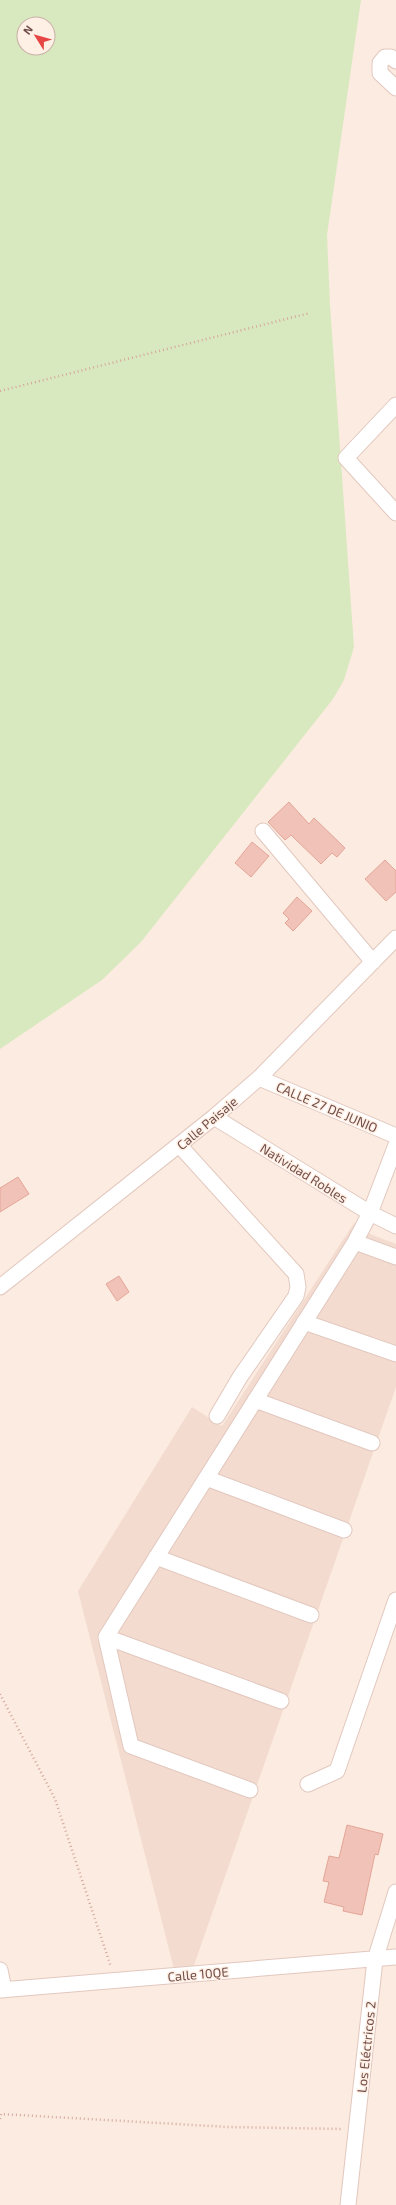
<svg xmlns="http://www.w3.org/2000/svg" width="396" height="2205" font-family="'Exo 2',sans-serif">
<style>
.residential{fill:#f3dbcf}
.green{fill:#d9e9bf;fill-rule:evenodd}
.building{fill:#f1c2b8;stroke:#e4a598}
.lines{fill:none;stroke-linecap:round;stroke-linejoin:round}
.minor-casing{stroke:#e2c8bf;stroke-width:17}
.path{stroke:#d5a69c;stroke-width:2.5;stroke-dasharray:1 3;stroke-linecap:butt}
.minor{stroke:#fff;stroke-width:15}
.labels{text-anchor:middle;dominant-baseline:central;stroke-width:3;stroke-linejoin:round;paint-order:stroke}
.street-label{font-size:13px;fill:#724e48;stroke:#fff0e6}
</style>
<rect width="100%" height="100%" fill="#fcebe0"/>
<!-- residential -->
<path class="residential" d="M354 1223 370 1234 396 1244V1387L192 1971 175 1973 78 1591 192 1407 222 1426Z"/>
<!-- green -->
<path class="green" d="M0 0H361L327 235 330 305 354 647 344 680 333 699 141 942 102 980 0 1049ZM24 24H48V48H24Z"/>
<!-- building -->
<path class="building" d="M289 802 309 824 314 818 345 848 337 857 332 853 321 864 291 835 285 840 268 822Z
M252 842 269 856 251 877 235 863Z
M385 860 396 871V892L386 901 365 879Z
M297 897 312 911 293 931 285 923 289 919 283 913Z
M18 1177 29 1194 0 1212V1188Z
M119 1276 129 1292 117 1301 106 1284Z
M347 1825 383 1834 378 1855 375 1854 362 1915 343 1911 344 1907 324 1902 329 1882 323 1881 329 1856 339 1858Z"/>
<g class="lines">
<defs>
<path id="minor" d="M396 61 391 57H385L380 63V73L396 88
M396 405 346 458 396 513
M263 831 373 962
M259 1078 396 1136
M214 1117 370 1213 396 1226
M180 1146 296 1274 298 1287 296 1296 240 1377 217 1416
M355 1242 396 1257
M0 1287 214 1117 259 1078 396 938
M304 1322 396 1354
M255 1400 372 1443
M206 1478 344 1530
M156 1557 311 1615
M106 1637 281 1701
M308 1784 337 1771 396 1600
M250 1790 131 1746 106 1637 355 1242 370 1213 396 1145
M0 1970 4 1990
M0 1990 396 1957
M348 2205 375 1960 396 1892"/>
</defs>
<!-- minor casing -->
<use href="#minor" class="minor-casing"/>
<!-- path -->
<path class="path" d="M0 391 310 313
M0 1694 55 1799 111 1967
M0 2119 1 2114 228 2127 343 2129"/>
<!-- minor -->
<use href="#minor" class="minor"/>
</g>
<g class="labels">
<!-- street labels -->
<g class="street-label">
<text transform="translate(327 1107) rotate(23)">CALLE 27 DE JUNIO</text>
<text transform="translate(207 1123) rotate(-40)">Calle Paisaje</text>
<text transform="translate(304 1173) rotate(32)">Natividad Robles</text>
<text transform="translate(198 1974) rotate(-5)">Calle 10QE</text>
<text transform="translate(366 2047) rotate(-84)">Los Eléctricos 2</text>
</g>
</g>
<!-- north arrow -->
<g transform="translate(36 36) rotate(307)"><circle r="19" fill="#fff0e6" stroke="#c7afa7"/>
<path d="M0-3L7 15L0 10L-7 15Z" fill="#e64745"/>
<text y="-6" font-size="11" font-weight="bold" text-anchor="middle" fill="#724e48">N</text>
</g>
</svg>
